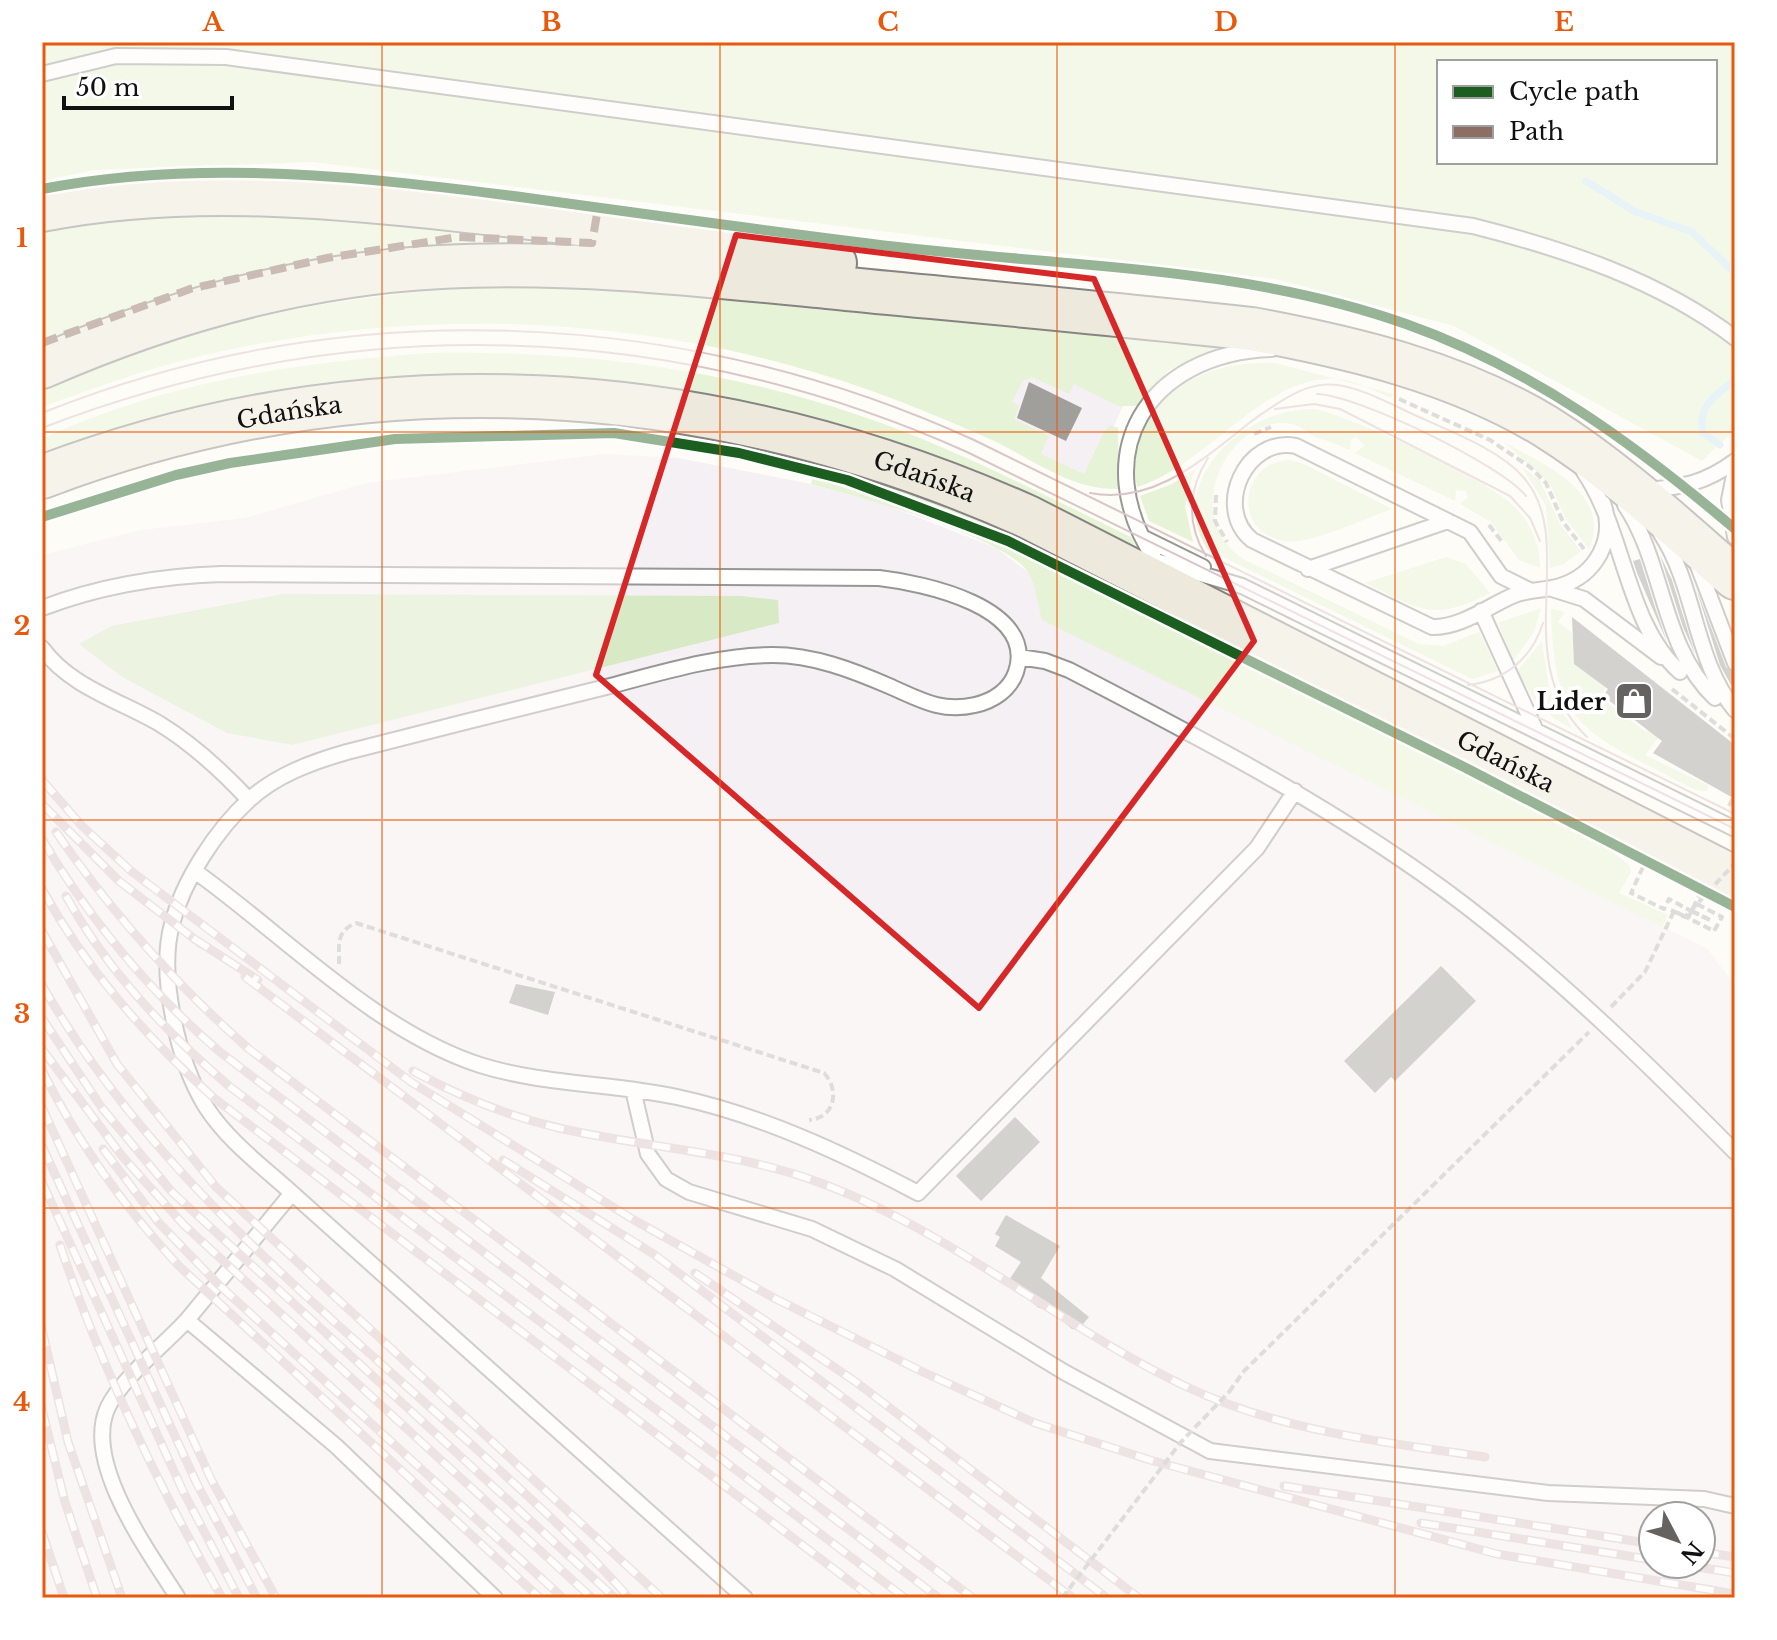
<svg xmlns="http://www.w3.org/2000/svg" width="1777" height="1640" font-family="'Libre Baskerville',serif">
<style>
.industrial{fill:#f5f0f3;fill-rule:evenodd}
.green{fill:#e7f3d7;fill-rule:evenodd}
.forest{fill:#d8eac5}
.lines{fill:none;stroke-linecap:round;stroke-linejoin:round}
.stream{stroke:#cde8f7;stroke-width:7}
.building{fill:#a19f9c}
.lane-casing{stroke:#979795;stroke-width:18}
.primary-casing{stroke:#858482;stroke-width:46}
.path{stroke:#b9b9b8;stroke-width:4;stroke-dasharray:8 4;stroke-linecap:butt}
.lane{stroke:#fffffe;stroke-width:14}
.primary{stroke:#ede9dc;stroke-width:42}
.tram{stroke:#d9c6c7;stroke-width:2}
.rail-casing{stroke:#d9c6c7;stroke-width:9}
.rail{stroke:#fff;stroke-width:6;stroke-dasharray:18;stroke-linecap:butt}
.path-bridge{stroke:#b9b9b8;stroke-width:4;stroke-dasharray:8 4;stroke-linecap:butt}
.quiet{stroke:#8d6e63;stroke-width:8;stroke-dasharray:16 8;stroke-linecap:butt}
.cycleway-casing{stroke:#fff;stroke-width:15}
.cycleway{stroke:#1b5e20;stroke-width:10}
.marked{fill:none;stroke:#d62828;stroke-width:6;stroke-linejoin:round}
.grid{fill:none;stroke:#e8590c;stroke-width:2;stroke-opacity:0.55}
.labels{text-anchor:middle;dominant-baseline:central;stroke-width:8;stroke-linejoin:round;paint-order:stroke}
.street-label{font-size:24px;fill:#111;stroke:#fff}
.poi-label{font-size:24px;font-weight:bold;fill:#111;stroke:#fff;text-anchor:end}
.neatline{fill:none;stroke:#e8590c;stroke-width:3}
.grid-label{font-size:26px;text-anchor:middle;font-weight:bold;fill:#e8590c}
</style>
<rect width="100%" height="100%" fill="#fdfcf7"/>
<!-- industrial -->
<path class="industrial" d="M1022 358 1123 406 1089 480 983 430Z
M605 454 678 458 811 484 879 502 996 548 1028 572 1340 767 1708 949 1735 986V1598H42V555L141 530 245 518 366 483ZM1653 1516H1701V1564H1653Z"/>
<!-- green -->
<path class="green" d="M42 42H1735V429L1702 461 1454 326 1276 279 313 162 94 170 42 181ZM1439 62H1715V162H1439Z
M189 207 568 235 564 248 42 348V223Z
M517 285 639 290 1220 347 1169 370 1136 406H1118L1074 384 1069 394 1032 377 1023 381 1012 402 1019 406 1014 419 1049 436 1041 454 1084 474 1105 430 1110 425 1118 428 1119 489C1071 490 1034 460 992 440 952 422 911 405 869 390 651 313 410 303 185 360 137 372 89 390 42 407V389C194 320 352 292 517 285Z
M431 353C578 350 721 368 861 416 955 448 1042 494 1131 537L1135 545C1093 530 1055 509 1015 490 980 473 944 460 908 448 627 353 320 352 42 455V439C163 382 299 362 431 353Z
M1275 363 1393 394 1391 398C1376 392 1361 383 1345 380 1270 366 1208 466 1137 487 1133 470 1135 454 1141 437 1162 381 1219 361 1275 363Z
M1315 409C1351 416 1490 481 1515 507 1531 523 1540 545 1540 568L1519 560 1491 522 1460 504 1468 497 1466 491 1456 490 1455 501 1355 453 1364 446 1357 437 1351 439 1350 450C1339 445 1325 440 1318 438 1308 435 1301 422 1281 423 1220 426 1181 524 1247 561L1419 644 1444 646 1479 632 1498 671 1472 679 1207 549C1165 479 1246 407 1315 409Z
M1504 442C1544 465 1613 492 1589 549L1566 519 1550 484Z
M818 460 1019 532 1303 678H1293L950 511 816 466Z
M1289 460 1304 464 1392 509C1365 518 1311 545 1285 541 1233 534 1238 463 1289 460Z
M1522 467 1539 479 1560 524 1581 551 1564 564 1550 568 1546 506Z
M1195 469 1185 506 1193 542 1149 521 1140 496 1172 484Z
M813 477 992 538 1605 846 1629 865 1631 872 1619 893 1668 915 1662 927 1042 620C1038 607 1036 584 1028 572 1003 536 857 496 811 484Z
M1446 557 1466 564 1490 593C1431 623 1420 609 1365 583Z
M1541 608 1534 632 1513 661 1498 623Z
M1551 609 1565 612 1558 622 1573 634 1574 664 1615 675 1600 697 1646 732 1658 719 1667 726 1645 755 1709 786 1707 791C1695 793 1670 776 1657 770 1569 726 1554 709 1551 609Z
M1542 641 1549 689 1573 729C1545 715 1530 699 1518 670Z"/>
<!-- forest -->
<path class="forest" d="M283 594 741 596 778 600 779 623 292 745 227 733 122 677 79 644 111 626Z"/>
<g class="lines">
<!-- stream -->
<path class="stream" d="M1586 181 1634 211 1692 232 1735 273
M1720 445 1703 433C1697 408 1713 397 1731 383"/>
</g>
<!-- building -->
<path class="building" d="M1029 382 1082 408 1066 441 1017 418Z
M1660 555 1672 580 1695 654 1683 627Z
M1640 559 1655 607 1667 642 1637 573 1633 561Z
M1696 588 1726 667 1735 673V692L1720 665Z
M1572 617 1735 745V799L1653 753 1662 741 1603 696 1608 689 1574 664Z
M1441 966 1476 1001 1395 1081 1391 1077 1375 1093 1344 1061Z
M516 984 555 992 548 1015 509 1003Z
M1015 1117 1040 1142 981 1201 956 1176Z
M1006 1215 1060 1246 1041 1278 1089 1317 1078 1330 1072 1329 1048 1309 1039 1308 1007 1283 1021 1262 995 1246 1000 1237 995 1234Z"/>
<g class="lines">
<defs>
<path id="lane" d="M42 74 116 56 226 57 1473 226C1564 249 1659 280 1735 338
M1735 470 1729 500 1735 537
M1584 472C1625 532 1626 624 1680 672
M1646 489C1680 489 1707 482 1735 461
M1625 505C1665 564 1661 647 1715 698
M1661 534C1696 587 1694 660 1735 710
M1142 537 1203 567
M1149 559 1242 586 1735 829
M1157 563C1084 455 1147 353 1272 349
M1698 566 1735 663
M1308 569 1448 521
M1552 589 1584 599 1661 657
M1529 590 1501 576 1470 532 1296 446C1246 436 1213 508 1252 540L1432 627C1460 628 1487 607 1512 596 1528 589 1544 591 1560 586 1596 575 1616 539 1603 503
M42 608C100 586 159 576 221 574L879 578C923 583 1038 607 1016 672 1010 690 993 701 975 705 941 713 919 699 889 686 852 670 813 655 773 655 717 655 660 673 606 687 520 708 433 730 347 752 312 762 276 775 249 800 216 830 183 881 172 924 158 976 178 1062 206 1107 228 1141 262 1166 292 1193
M1481 611 1536 731
M42 648C70 687 121 701 160 724 194 745 222 771 249 800
M1019 657 1045 661 1069 670C1206 741 1343 812 1466 906 1563 981 1649 1065 1735 1152
M196 872C284 935 375 1031 480 1065 543 1085 613 1083 677 1097 761 1115 842 1153 918 1193L1257 848 1295 791
M633 1090 648 1154 666 1179 689 1192 812 1229 895 1269 1064 1372 1210 1451 1548 1493 1704 1499 1735 1506
M178 1598C149 1552 82 1462 108 1407 122 1378 164 1345 187 1320
M495 1598 336 1446 187 1320 292 1193 745 1598"/>
<g id="primary">
<path d="M42 210C179 183 320 195 458 210 584 223 710 241 835 263"/>
<path d="M42 367C168 312 303 274 441 267 577 260 712 276 847 289 982 302 1117 314 1252 329 1354 348 1455 372 1545 426 1614 469 1674 525 1735 578"/>
<path id="s1" d="M42 477C369 353 711 375 1028 517L1735 878"/>
</g>
</defs>
<!-- lane casing -->
<use href="#lane" class="lane-casing"/>
<!-- primary casing -->
<use href="#primary" class="primary-casing"/>
<!-- path -->
<path class="path" d="M1399 399 1490 440 1530 467 1546 483 1563 522 1584 549
M1254 434 1271 427
M1216 495 1215 521 1227 542
M1489 525 1503 543
M1672 689 1735 739
M1729 806 1735 794
M1643 867 1631 893 1664 909 1669 899 1691 911
M1697 904 1722 917 1714 931 1688 918 1699 896
M1692 911 1710 920
M339 964C340 947 334 932 356 923L824 1073C840 1090 835 1118 809 1120
M1611 1007 1645 972 1674 911 1688 918
M1229 1392 1244 1371 1589 1032"/>
<!-- lane -->
<use href="#lane" class="lane"/>
<!-- primary -->
<use href="#primary" class="primary"/>
<!-- tram -->
<path class="tram" d="M1317 394C1357 395 1500 464 1526 496
M1275 409 1314 404 1340 409 1510 496 1530 518 1540 541
M42 413C343 292 679 306 974 440L1735 814
M1252 421C1316 374 1331 375 1402 409 1438 427 1498 447 1524 478 1580 543 1506 660 1587 737
M42 428C349 310 667 318 967 452L1735 829
M1090 493C1159 506 1210 452 1261 414
M1206 556C1186 524 1188 489 1208 458
M1468 685C1505 681 1532 658 1543 623"/>
<defs>
<path id="rail" d="M42 780 82 826 131 871 411 1082 634 1220 774 1298 923 1372 1035 1423 1150 1460 1497 1554 1735 1594
M42 804 119 881 201 944
M56 832C112 913 175 984 249 1049L973 1598
M42 839C90 920 149 991 220 1052L939 1598
M42 889C87 970 145 1036 214 1098L872 1598
M66 896C107 970 165 1031 229 1086L905 1598
M42 931 117 1064 216 1187 662 1598
M193 938 258 980
M245 977 1073 1598
M42 985C150 1174 323 1309 482 1454 533 1501 584 1546 629 1598
M42 1018 102 1108 172 1192 615 1598
M42 1049 122 1156 184 1225 592 1598
M42 1070C78 1143 124 1207 179 1266L540 1598
M413 1071C459 1096 508 1116 559 1128 646 1148 734 1151 818 1182 950 1230 1060 1327 1187 1387 1280 1431 1384 1442 1485 1457
M42 1107 211 1479 276 1598
M42 1146 197 1484 257 1598
M103 1149 159 1223 218 1284 563 1598
M503 1160 655 1255 1107 1598
M42 1182 183 1491 239 1598
M60 1245C101 1367 159 1487 222 1598
M695 1273 856 1382 1139 1598
M42 1329 68 1442 122 1598
M42 1409 65 1502 97 1598
M1284 1486 1653 1544
M1421 1523 1653 1560
M42 1532 64 1598
M1701 1552 1735 1557
M1679 1564 1735 1573"/>
</defs>
<!-- rail casing -->
<use href="#rail" class="rail-casing"/>
<!-- rail -->
<use href="#rail" class="rail"/>
<!-- path-bridge -->
<path class="path-bridge" d="M1671 910 1685 917 1735 863
M1691 911 1710 920
M1062 1598 1181 1442 1229 1392"/>
<!-- quiet -->
<path class="quiet" d="M42 343 190 289 327 258 458 237 592 243 598 208"/>
<defs>
<path id="cycleway" d="M42 189C202 158 368 177 528 198 651 215 774 232 898 247 1068 267 1243 266 1406 324 1531 368 1635 444 1735 529
M42 517 176 475 230 463 395 439 614 433 739 453 847 480 1008 541 1466 768 1735 907"/>
</defs>
<!-- cycleway casing -->
<use href="#cycleway" class="cycleway-casing"/>
<!-- cycleway -->
<use href="#cycleway" class="cycleway"/>
</g>
<!-- marked area -->
<path d="M0 0H1777V1640H0ZM736 235 1094 279 1254 641 979 1008 596 675Z" fill="#fdfcf7" fill-opacity=".55" fill-rule="evenodd"/>
<path class="marked" d="M736 235 1094 279 1254 641 979 1008 596 675Z"/>
<!-- grid -->
<path class="grid" d="M382 42V1598M720 42V1598M1057 42V1598M1395 42V1598M42 432H1735M42 820H1735M42 1208H1735"/>
<!-- icons -->
<defs>
<symbol id="shop-square" viewBox="-11 -11 22 22"><rect x="-9" y="-9" width="18" height="18" rx="4" fill="#646362" stroke="#fff"/><path d="M-5-2.5h2.3a2.7 3.5 0 0 1 5.4 0H5L5.5 6h-11ZM-1.5-2.5h3a1.5 2.3 0 0 0-3 0Z" fill="#fff"/></symbol>
</defs>
<g fill-rule="evenodd">
<use href="#shop-square" x="1612" y="679" width="44" height="44"/>
</g>
<g class="labels">
<!-- street labels -->
<g class="street-label">
<text stroke="none"><textPath href="#s1" startOffset="256">Gdańska</textPath></text>
<text stroke="none"><textPath href="#s1" startOffset="902">Gdańska</textPath></text>
<text stroke="none"><textPath href="#s1" startOffset="1550">Gdańska</textPath></text>
</g>
<!-- poi labels -->
<g class="poi-label">
<text x="1606" y="701">Lider</text>
</g>
</g>
<!-- border -->
<rect width="1777" height="1640" fill="none" stroke="#ffffff" stroke-width="88"/>
<!-- legend -->
<rect x="1437" y="60" width="280" height="104" fill="#ffffff" stroke="#a0a0a0" stroke-width="2"/>
<rect x="1453" y="86" width="40" height="12" fill="#1b5e20" stroke="#a0a0a0" stroke-width="2"/>
<text x="1509" y="100" font-size="24" fill="#111111">Cycle path</text>
<rect x="1453" y="126" width="40" height="12" fill="#8d6e63" stroke="#a0a0a0" stroke-width="2"/>
<text x="1509" y="140" font-size="24" fill="#111111">Path</text>
<!-- north arrow -->
<g transform="translate(1677 1540) rotate(131)"><circle r="38" fill="#ffffff" stroke="#a0a0a0" stroke-width="2"/>
<path d="M0-6L14 30L0 20L-14 30Z" fill="#646362"/>
<text y="-12" font-size="22" font-weight="bold" text-anchor="middle" fill="#111111">N</text>
</g>
<!-- scale -->
<path d="M64 96v12h168v-12" fill="none" stroke="#111111" stroke-width="4"/>
<text x="76" y="96" font-size="24" fill="#111111" stroke="#ffffff" stroke-width="6" paint-order="stroke">50 m</text>
<rect x="44" y="44" width="1689" height="1552" class="neatline"/>
<g class="grid-label">
<text x="213" y="31">A</text>
<text x="551" y="31">B</text>
<text x="888" y="31">C</text>
<text x="1226" y="31">D</text>
<text x="1564" y="31">E</text>
<text x="22" y="247">1</text>
<text x="22" y="635">2</text>
<text x="22" y="1023">3</text>
<text x="22" y="1411">4</text>
</g>
</svg>
